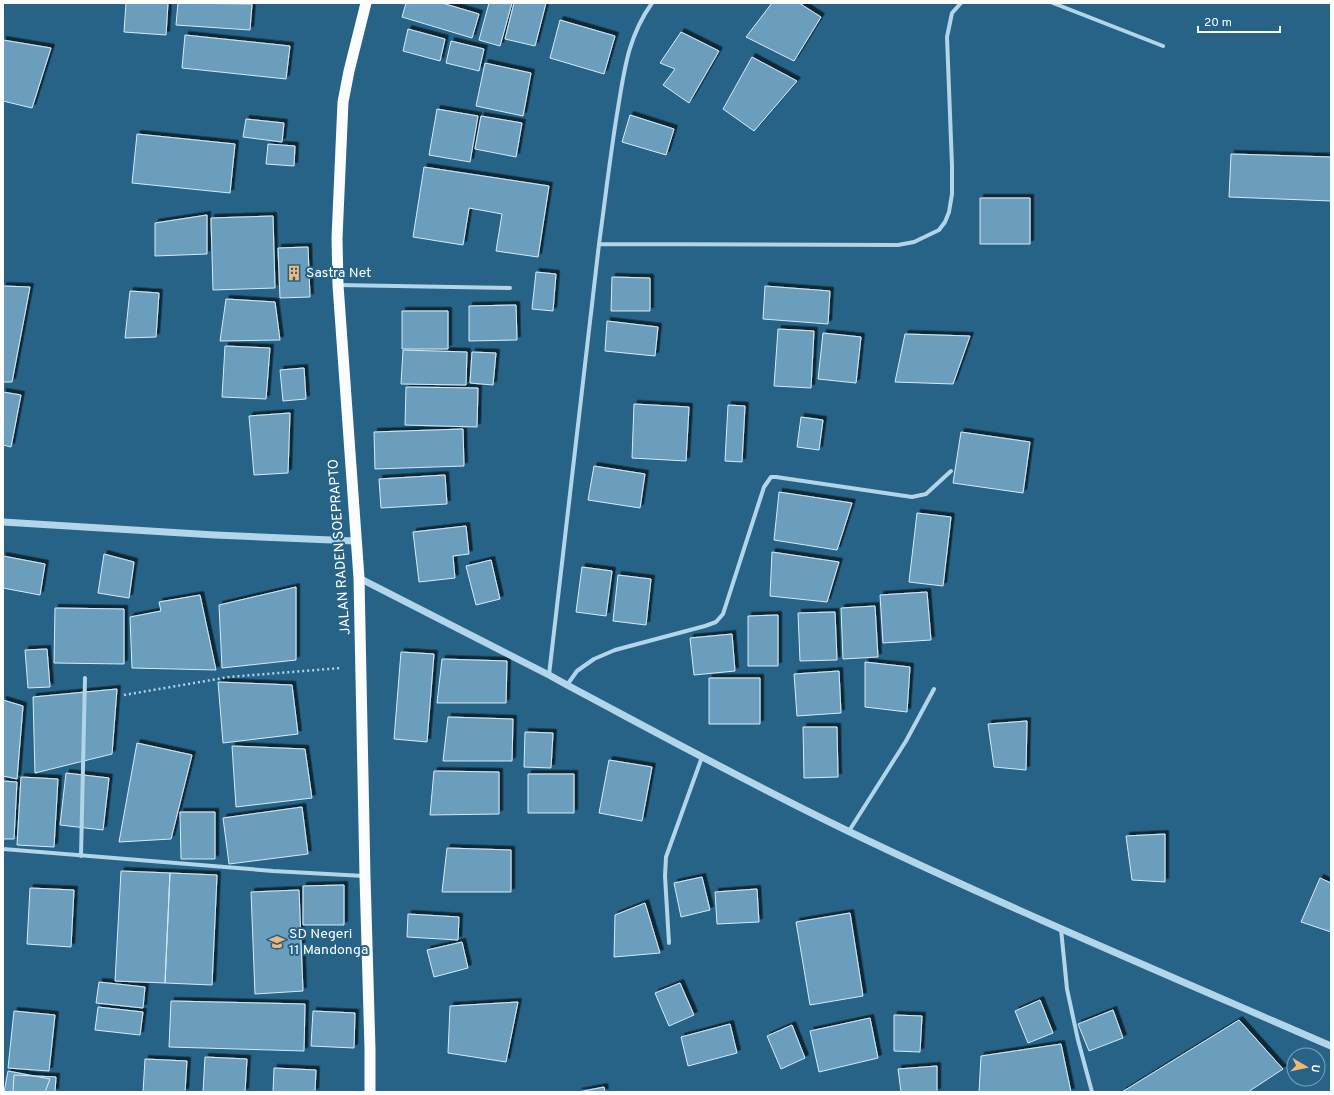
<svg xmlns="http://www.w3.org/2000/svg" width="1334" height="1095" font-family="Overpass,sans-serif">
<style>
.building{fill:#6b9ebc;stroke:#d6ebf7;filter:url(#shadow)}
.lines{fill:none;stroke-linecap:round;stroke-linejoin:round}
.path{stroke:#b2d5e9;stroke-width:2.5;stroke-dasharray:2 3;stroke-linecap:butt}
.minor{stroke:#b2d5e9;stroke-width:4}
.tertiary{stroke:#b2d5e9;stroke-width:7}
.trunk{stroke:#fafcfe;stroke-width:11}
.labels{text-anchor:middle;dominant-baseline:central;stroke-width:4;stroke-linejoin:round;paint-order:stroke}
.poi-label{font-size:14px;fill:#fff;stroke:#266387;text-anchor:start}
.street-label{font-size:14px;fill:#fff;stroke:#266387}
</style>
<defs>
<filter id="shadow"><feDropShadow dx="3.5" dy="-3.5" stdDeviation="0" flood-color="#0009"/></filter>
</defs>
<rect width="100%" height="100%" fill="#266387"/>
<!-- building -->
<path class="building" d="M126 3H168L166 35 124 32Z
M178 3 252 4 250 30 176 25Z
M406 3H442L479 14 472 38 402 17Z
M489 3H512L500 46 479 40Z
M514 3H546L535 46 505 39Z
M772 3H799L821 17 794 61 746 37Z
M560 20 615 36 604 74 550 58Z
M408 29 445 39 440 61 403 51Z
M681 32 719 51 689 103 663 85 675 69 660 63Z
M185 35 290 46 286 79 182 68Z
M3 40 51 48 32 108 3 101Z
M451 41 484 49 479 71 446 63Z
M752 57 797 81 754 131 723 109Z
M485 63 531 73 523 116 476 106Z
M437 109 478 116 470 162 429 155Z
M630 115 674 129 666 155 622 142Z
M481 116 522 123 516 157 475 149Z
M246 119 284 123 282 142 243 137Z
M137 134 235 144 230 193 132 183Z
M268 144 295 146 294 166 266 164Z
M1231 154 1331 157V201L1229 197Z
M424 167 549 186 538 257 496 251 502 214 469 208 463 245 413 237Z
M980 198H1030V244H980Z
M207 215V254L155 256V223Z
M273 216 275 288 213 290 211 218Z
M308 247 310 297 280 298 278 248Z
M536 272 556 274 553 311 532 309Z
M612 277 650 278V311H611Z
M3 286 30 287 12 382H3Z
M765 286 830 291 828 324 763 319Z
M130 291 159 293 156 337 125 338Z
M226 299 275 302 280 340 220 341Z
M516 305 517 340 469 341V306Z
M402 311H448V349H402Z
M607 321 658 327 655 356 605 351Z
M778 329 814 331 811 388 774 386Z
M823 333 861 337 856 383 818 379Z
M905 334 970 336 953 384 895 382Z
M225 346 270 348 266 399 222 397Z
M403 350 467 352 466 385 401 384Z
M472 352 496 353 493 385 470 383Z
M304 368 306 399 283 401 280 370Z
M406 387 478 388 477 427 405 425Z
M3 392 21 395 11 447 3 445Z
M634 404 689 407 686 461 632 458Z
M728 405 745 406 742 462 725 461Z
M290 413 288 473 254 475 249 416Z
M801 417 823 420 819 450 797 447Z
M463 429 464 466 375 469 374 432Z
M961 432 1030 442 1023 493 953 483Z
M594 466 645 474 640 508 588 500Z
M445 475 447 504 381 508 379 479Z
M779 492 852 503 837 550 774 540Z
M917 513 951 517 943 586 909 582Z
M466 526 469 554 453 556 455 578 419 582 413 532Z
M772 552 839 562 827 602 770 596Z
M104 554 134 562 129 598 98 593Z
M3 556 45 564 40 595 3 588Z
M491 560 500 599 476 605 466 566Z
M582 567 612 571 606 616 576 612Z
M618 575 651 579 646 625 613 621Z
M296 587V660L222 668 219 605Z
M927 592 931 640 883 643 880 595Z
M200 595 216 670 132 668 130 617 161 611 159 602Z
M875 606 878 657 843 659 841 608Z
M55 608 124 609V664L54 663Z
M835 612 837 660 800 661 798 613Z
M778 615V666H748V616Z
M732 634 735 671 694 675 690 638Z
M47 649 50 687 28 688 25 650Z
M401 652 434 654 427 742 394 739Z
M442 659 507 661 506 703H437Z
M865 662 910 667 907 712 865 707Z
M839 671 841 713 797 716 794 674Z
M709 678H760V724H709Z
M218 682 292 685 298 734 223 743Z
M117 689 112 754 35 773 33 697Z
M3 700 23 706 17 779 3 776Z
M448 717 513 719 512 761H443Z
M1027 721 1026 770 994 767 988 724Z
M803 727H837L838 777 804 778Z
M525 732 553 733 551 768 524 767Z
M137 743 192 755 171 839 119 842Z
M232 746 305 749 312 798 236 807Z
M609 760 652 767 642 821 599 813Z
M434 771 499 772V814L430 815Z
M66 773 109 778 103 830 60 825Z
M528 774H574V813H528Z
M21 777 58 779 54 847 17 845Z
M3 781 17 782 14 839H3Z
M302 807 308 854 229 864 223 818Z
M180 812H215V859H181Z
M1165 834V882L1132 880 1126 836Z
M447 848 511 850V892H442Z
M121 871 170 873 165 983 115 981Z
M170 873 217 875 212 985 165 983Z
M702 877 710 910 681 917 674 883Z
M1320 878 1331 883V932L1301 922Z
M344 885V925H303V886Z
M30 888 74 890 71 947 27 944Z
M757 889 759 922 717 924 715 892Z
M299 890 303 991 255 994 251 892Z
M645 903 660 953 614 957 615 915Z
M850 913 863 996 810 1005 796 922Z
M408 914 459 917 458 940 407 937Z
M462 942 468 968 434 977 427 950Z
M99 982 145 987 143 1008 96 1003Z
M680 983 694 1015 669 1026 655 993Z
M1040 1000 1053 1033 1028 1043 1015 1011Z
M171 1001 305 1004 304 1051 169 1047Z
M518 1002 506 1062 448 1053 450 1006Z
M98 1007 143 1012 140 1035 95 1030Z
M1113 1010 1123 1038 1089 1051 1078 1024Z
M14 1011 55 1015 49 1071 8 1068Z
M313 1011 355 1013 354 1048 311 1046Z
M894 1015 922 1016 920 1052 894 1051Z
M870 1018 878 1058 819 1072 810 1031Z
M1239 1020 1283 1069 1248 1092H1122Z
M730 1024 737 1053 688 1066 681 1037Z
M792 1025 805 1058 781 1069 767 1036Z
M1061 1044 1071 1092H979L981 1056Z
M205 1057 247 1059 245 1092H203Z
M145 1059 187 1061 185 1092H143Z
M937 1066V1092H901L898 1069Z
M274 1068 316 1070 315 1092H273Z
M8 1071 50 1079 45 1092H4Z
M14 1075 56 1077 55 1092H13Z
M604 1087 605 1092H578Z"/>
<g class="lines">
<!-- path -->
<path class="path" d="M124 695 229 677 341 668"/>
<!-- minor -->
<path class="minor" d="M1053 3 1163 46
M599 244C605 201 610 157 617 114 624 73 627 38 652 3
M338 285 510 288
M549 675 599 244 898 245 914 242 939 230 945 222 949 212 952 194V166L947 37 952 13 961 3
M567 685 577 671 584 666 594 659 615 650 705 626 716 622 723 614 764 487 771 477H776L912 497 926 494 951 471
M849 831 906 741 934 689
M3 849 273 871 364 876
M81 856 85 678
M1061 929 1067 989 1078 1040 1092 1092
M669 943 665 876 666 857 702 757"/>
<!-- tertiary -->
<path class="tertiary" d="M3 522 215 535 355 541
M359 578 549 675 567 685C661 735 754 786 850 832 1008 908 1170 976 1331 1046"/>
<!-- trunk -->
<path class="trunk" d="M366 3 349 71 343 102 337 238 338 285 359 578 365 876 370 1049V1092"/>
</g>
<!-- icons -->
<defs>
<symbol id="building-bare" viewBox="-9 -9 18 18"><path d="M-4-6H4V6H1V3H-1V6H-4ZM-2.5-4.3h1.7v1.8h-1.7ZM.8-4.3h1.7v1.8H.8ZM-2.5-1h1.7V.8h-1.7ZM.8-1h1.7V.8H.8Z" fill="#f2b777" stroke="#266387" stroke-width="2.5" paint-order="stroke"/></symbol>
<symbol id="school-bare" viewBox="-9 -9 18 18"><path d="M0-5L7-2L0 1L-7-2ZM-4 1L0 2.5L4 1V4Q0 6-4 4Z" fill="#f2b777" stroke="#266387" stroke-width="2.5" paint-order="stroke"/></symbol>
</defs>
<g fill-rule="evenodd">
<use href="#building-bare" x="283" y="262" width="22" height="22"/>
<use href="#school-bare" x="266" y="931" width="22" height="22"/>
</g>
<g class="labels">
<!-- poi labels -->
<g class="poi-label">
<text x="306" y="273">Sastra Net</text>
<text x="289" y="934">SD Negeri<tspan x="289" dy="16">11 Mandonga</tspan></text>
</g>
<!-- street labels -->
<g class="street-label">
<text transform="translate(340 547) rotate(-94)">JALAN RADEN SOEPRAPTO</text>
</g>
</g>
<!-- border -->
<rect width="1334" height="1095" fill="none" stroke="#ffffff" stroke-width="8"/>
<!-- north arrow -->
<g transform="translate(1306 1067) rotate(99)"><circle r="19" fill="#266387" stroke="#7da1b7"/>
<path d="M0-3L7 15L0 10L-7 15Z" fill="#f2b777"/>
<text y="-6" font-size="11" font-weight="bold" text-anchor="middle" fill="#ffffff">U</text>
</g>
<!-- scale -->
<path d="M1198 26v6h82v-6" fill="none" stroke="#ffffff" stroke-width="2"/>
<text x="1204" y="26" font-size="12" fill="#ffffff" stroke="#266387" stroke-width="3" paint-order="stroke">20 m</text>
</svg>
